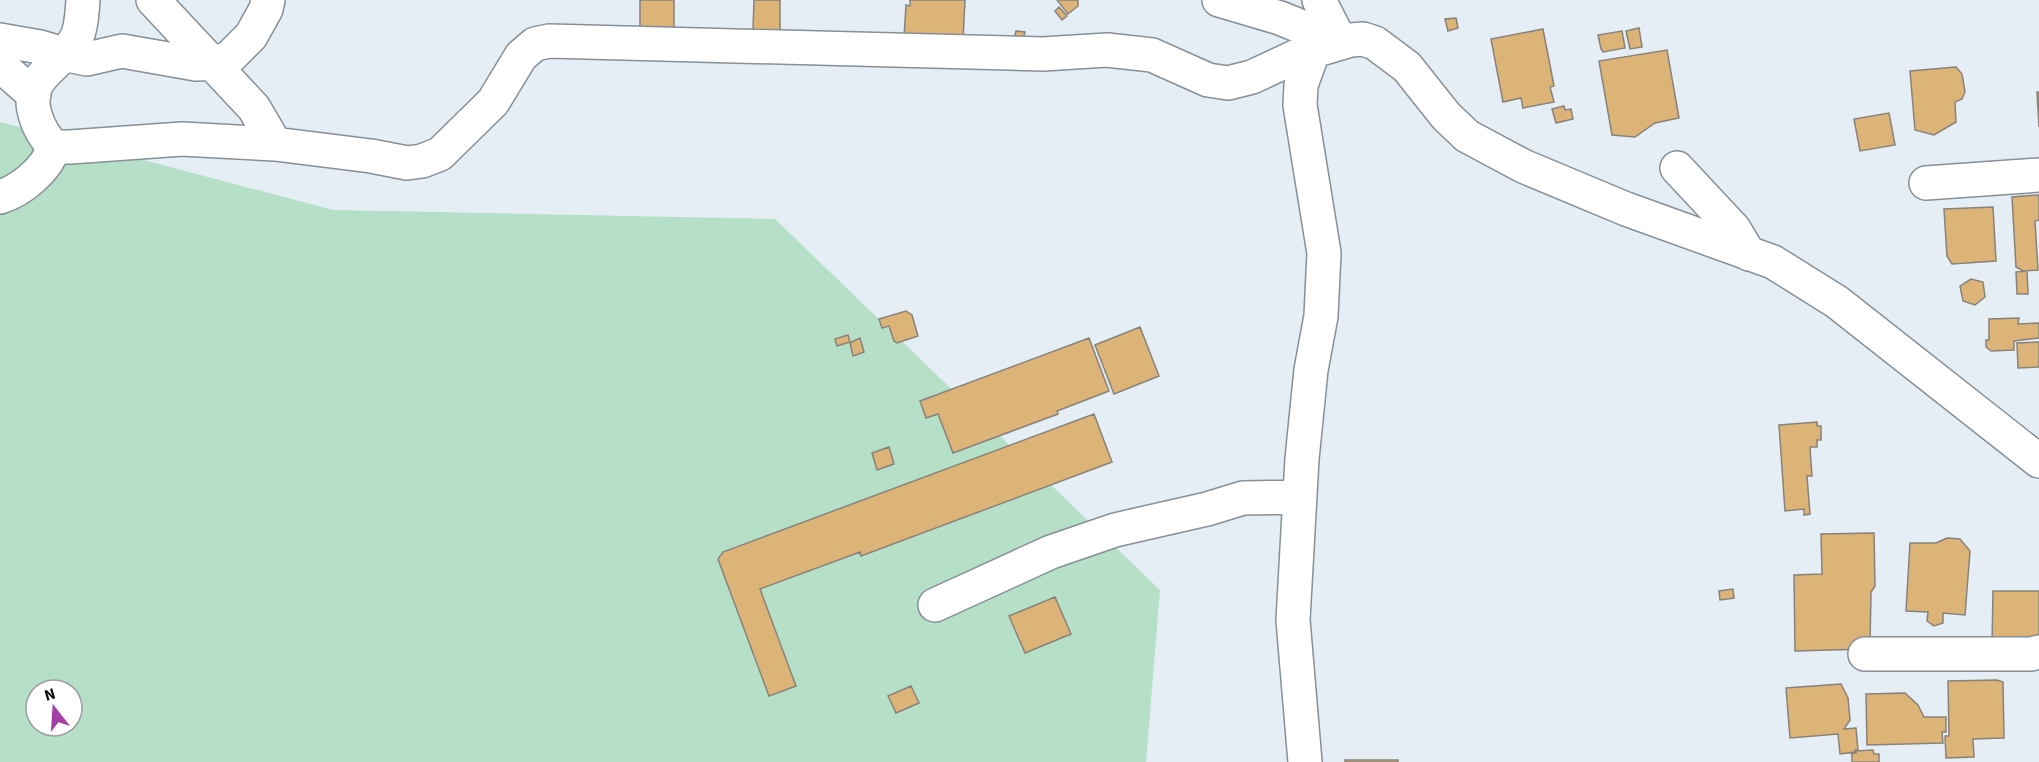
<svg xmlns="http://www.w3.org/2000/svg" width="2039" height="762" font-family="'Source Sans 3',sans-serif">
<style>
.green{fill:#b5dfc7;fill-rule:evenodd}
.building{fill:#dcb478;stroke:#88827a;stroke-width:1.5}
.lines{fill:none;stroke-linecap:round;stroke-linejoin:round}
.minor-casing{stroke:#878f97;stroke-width:36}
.minor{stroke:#fff;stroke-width:33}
</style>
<rect width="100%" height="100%" fill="#e5edf5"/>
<!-- green -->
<path class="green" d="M0 122 333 210 775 219 1160 590 1146 762H0ZM36 690H72V726H36Z"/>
<!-- building -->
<path class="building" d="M640 0H674V29L646 32 640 27Z
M754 0H780V29L764 37 753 30Z
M910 0H965L963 40 904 37 906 5 910 6Z
M1057 0H1078V6L1068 14Z
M1059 7 1067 16 1062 20 1055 11Z
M1456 18 1458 28 1448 31 1445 19Z
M1639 28 1642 47 1630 49 1626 31Z
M1543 29 1554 86 1550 87 1554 102 1523 108 1521 98 1503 102 1491 39Z
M1016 31 1025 32 1023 41 1014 39Z
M1622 31 1625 48 1603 52 1601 49 1598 35Z
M1667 50 1679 118 1655 123 1635 137 1612 135 1599 61Z
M1956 67 1962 74 1965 92 1962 99 1955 102 1956 122 1934 135 1915 130 1910 71Z
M2037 92H2039V127Z
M1564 106 1565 110 1571 109 1573 119 1556 123 1552 109Z
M1889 113 1895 145 1860 151 1854 119Z
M2039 195V220L2035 221 2038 270 2023 271 2016 267 2012 197Z
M1993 207 1996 261 1952 264 1947 256 1944 209Z
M2027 271 2028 294H2017L2016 272Z
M1971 279 1983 282 1985 297 1975 305 1963 301 1960 286Z
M906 311 912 315 918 336 897 343 894 341 889 326 882 328 879 319Z
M2019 318 2018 324 2039 323V338L2014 341V350L1991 351 1986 347V340H1989V319Z
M1140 327 1159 376 1114 394 1095 345Z
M848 335 850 342 837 346 835 339Z
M860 338 864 352 853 356 850 343Z
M1089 338 1109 391 1057 411 1058 414 953 453 938 414 926 418 920 401Z
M2039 342V367L2018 368 2017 343Z
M1094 414 1112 462 861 556 860 552 760 589 796 686 769 696 718 559 723 552Z
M1817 422V426H1821V440H1817V447H1810L1812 476H1807L1810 514 1804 515V509L1785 511 1779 425Z
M889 447 894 464 877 470 872 453Z
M1874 533 1875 586 1871 592 1870 645 1866 649 1795 651 1794 575 1822 574 1821 534Z
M1947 538 1960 539 1970 551 1965 615 1943 613V623L1934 626 1927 621 1928 612 1906 611 1910 543H1936Z
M1733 589 1734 598 1720 600 1719 591Z
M1993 591H2039V645L1992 644Z
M1055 597 1071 634 1025 653 1009 616Z
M1997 680 2003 682 2004 738 1973 739 1974 757 1946 758 1945 736H1949L1948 681Z
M1841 684 1848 698 1850 720 1844 729 1856 728 1858 750H1855V752L1840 754 1838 734 1790 738 1786 688Z
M911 686 919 703 896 713 888 696Z
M1905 693 1918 705 1924 717H1946V732H1942L1943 743 1867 745 1866 694Z
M1873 750 1874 754H1879V762H1852V753H1856V751Z
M1345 760H1398V762H1345Z"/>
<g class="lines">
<defs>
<path id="minor" d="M83 0C82 12 82 25 77 37 69 53 51 65 40 79 24 99 38 131 54 147H70L182 139 275 144 371 156 407 163 422 161 440 154 493 102 521 56 535 44 549 41 1043 54 1107 50 1152 55 1208 80 1228 83 1252 77 1297 56 1351 40 1363 39 1375 43 1407 67 1446 116 1467 136 1523 166 1626 209 1773 262 1837 302 2039 461
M153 0 254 108 275 144
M1219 0 1280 18 1341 43
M1319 0 1341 43
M0 40 40 47 63 54 87 59 122 51 196 64 214 63 229 58 251 36 266 9 268 0
M0 65 34 95
M1677 168 1734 229 1749 254
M1926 183 2039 175
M0 197C22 190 47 169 54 147
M935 605 1051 552 1115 530 1207 509 1243 498 1300 497
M1865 654H2031L2039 652
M1305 762 1293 620 1302 459 1311 370 1321 316 1324 253 1300 105 1301 85 1313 52"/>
</defs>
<!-- minor casing -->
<use href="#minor" class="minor-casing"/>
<!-- minor -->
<use href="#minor" class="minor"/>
</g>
<!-- north arrow -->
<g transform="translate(54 708) rotate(343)"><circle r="28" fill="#ffffff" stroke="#9d9e9f" stroke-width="1.5"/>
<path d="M0-4.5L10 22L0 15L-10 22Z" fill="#a340a7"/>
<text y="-9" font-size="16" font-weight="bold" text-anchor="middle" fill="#0a0c0f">N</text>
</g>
</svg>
